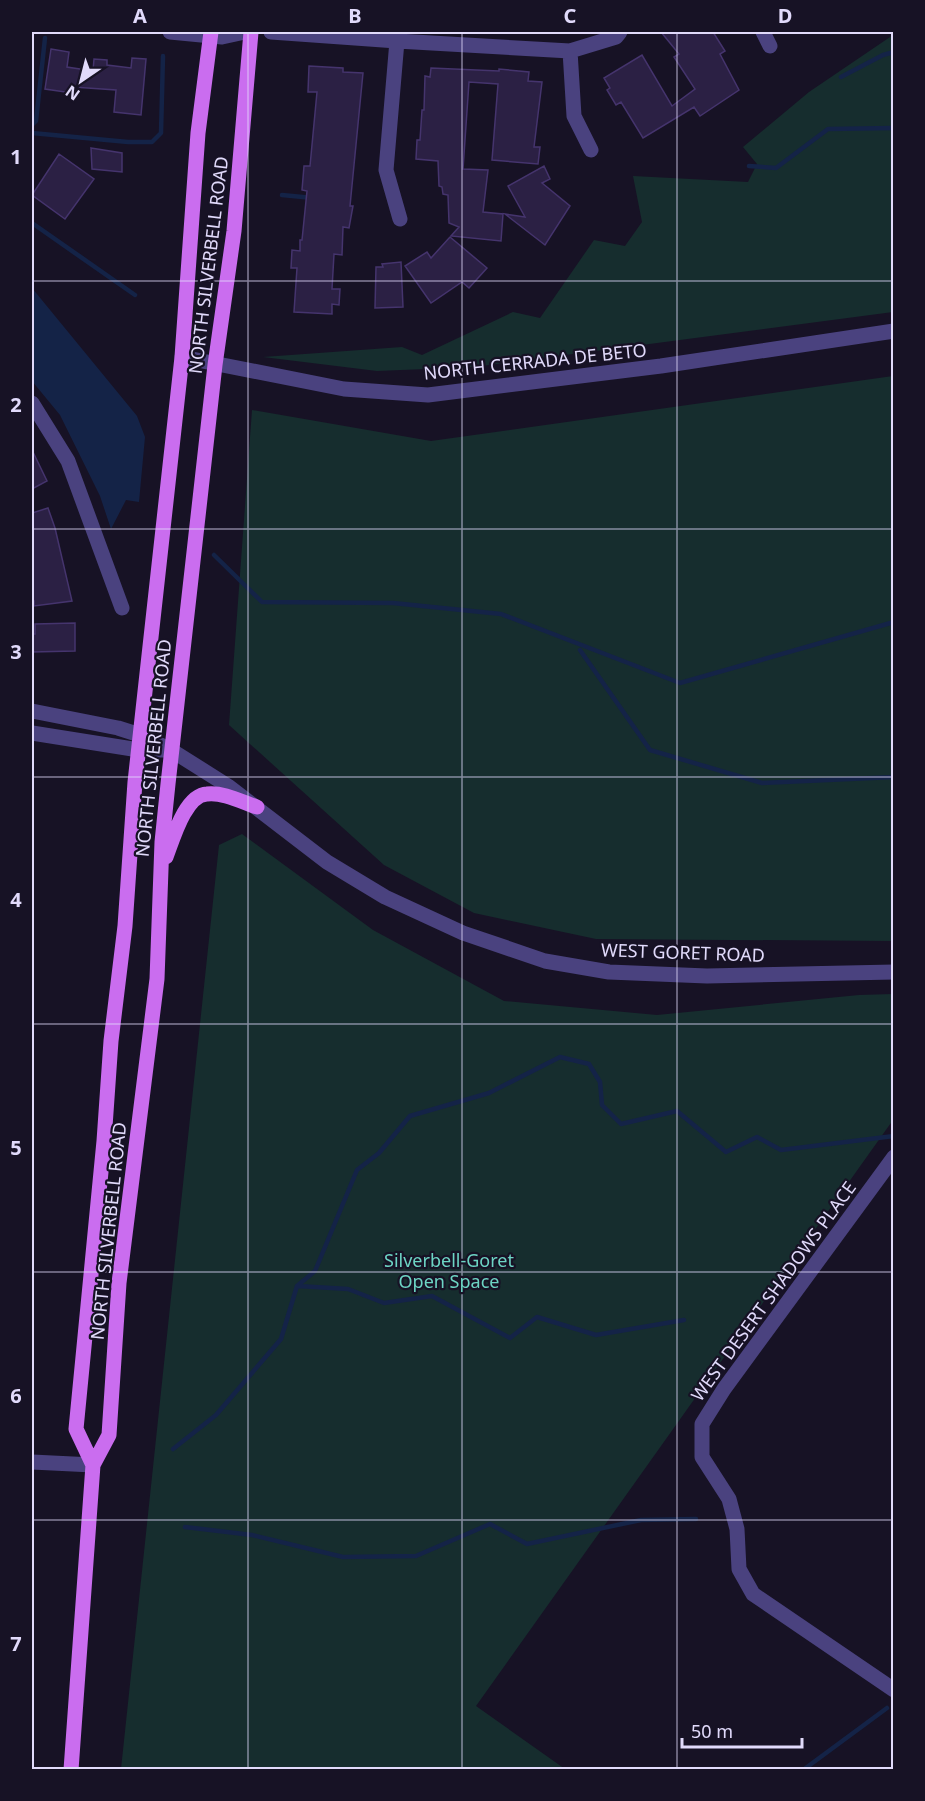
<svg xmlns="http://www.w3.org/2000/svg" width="925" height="1801" font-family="'Noto Sans',sans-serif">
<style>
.green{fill:#162d2e}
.water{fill:#142347}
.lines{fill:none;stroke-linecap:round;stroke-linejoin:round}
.stream{stroke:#142347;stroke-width:4.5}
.building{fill:#2b2044;stroke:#45346d;stroke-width:1.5}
.minor{stroke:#4a427f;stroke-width:15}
.major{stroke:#ca6def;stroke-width:15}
.grid{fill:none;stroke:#e1dafb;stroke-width:1.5;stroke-opacity:0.55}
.labels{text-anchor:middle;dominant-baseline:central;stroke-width:4.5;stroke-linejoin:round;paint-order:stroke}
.street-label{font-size:18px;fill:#e1dafb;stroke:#171225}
.park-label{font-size:18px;fill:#6dd4c4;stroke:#171225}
.neatline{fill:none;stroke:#e1dafb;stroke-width:2}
.grid-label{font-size:20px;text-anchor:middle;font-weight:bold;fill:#e1dafb}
</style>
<rect width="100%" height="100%" fill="#171225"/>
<!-- green -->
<path class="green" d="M893 35V312L474 367 377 371 263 357 402 347 422 355 513 312 540 318 594 240 625 246 642 222 633 176 748 182 757 164 743 147 809 92Z
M893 376V941L596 939 474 913 384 865 229 725 252 410 431 441Z
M242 834 373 930 504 1001 657 1015 859 995 893 994V1120L476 1706 565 1769H121L219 845Z"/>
<!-- water -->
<path class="water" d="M32 288 137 416 145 437 139 502 126 500 111 529 100 496 60 415 32 381Z"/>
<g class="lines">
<!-- stream -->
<path class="stream" d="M841 77 883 55 894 52
M32 125 36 121 45 38
M32 133 128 142H152L161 133 163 56
M749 166 776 168 828 129 894 128
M282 195 313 198
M32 223 135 295
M214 555 262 602 393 603 501 614 680 683 894 622
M580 650 650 750 762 783 894 777
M298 1286 348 1289 384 1303 432 1296 510 1338 537 1317 596 1335 684 1320
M173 1449 216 1415 281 1339 297 1286 315 1271 357 1170 379 1153 410 1116 489 1093 560 1057 589 1064 600 1082 602 1105 621 1124 677 1111 726 1152 757 1137 781 1150 894 1136
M185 1527 252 1535 343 1557 416 1556 490 1524 527 1544 641 1520 696 1519
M803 1770 887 1708"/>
</g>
<!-- building -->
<path class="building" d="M661 32H713L725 51 720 54 739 90 700 116 694 107 643 138 621 102 616 105 607 90 610 88 604 78 642 55 672 106 695 89 674 57 679 54Z
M51 49 69 52 67 67 93 71 94 59 107 60V65L131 68 132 58 146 59 141 115 114 112 116 90 73 87 72 93 45 89Z
M309 66 343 68V72L363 73 350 206H353L349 228 343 227 342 255 334 254 332 289H340L339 305 332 304V314L294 312 297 268H291L292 250 300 251V240H302L307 191 302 190 304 166H310L317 92H308Z
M431 68 499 71V69L529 72 528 81 542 82 534 147H540L538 164 492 160 498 84 469 82 463 169 488 170 483 212 503 214 501 241 451 236 459 227 449 223 448 195 443 194 442 187 439 186 438 161 416 159 417 140H420L422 110H424L425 76 430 77Z
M91 148 122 153V172L92 169Z
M59 154 94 179 65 219 32 195Z
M544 166 550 179 542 183 570 206 545 245 505 214 525 217 508 186Z
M450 237 487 268 469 288 462 282 431 303 405 266 427 252 431 258Z
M401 262 403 307 375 308 376 267H383L382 264Z
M32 450 47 481 32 489Z
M48 508 55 528 72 601 34 606V601H32V513Z
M75 623V651L32 652V634H35V624Z"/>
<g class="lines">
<!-- minor -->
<path class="minor" d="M170 32 222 37 245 32
M271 32 397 41 386 170 400 219
M763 32 770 46
M397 41 570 51 616 37 620 32
M570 51 574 116 591 150
M182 357 344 389 428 395 661 366 894 331
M32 403 68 461 122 608
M32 711 118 728 140 735 171 750 228 786 327 862 385 897 463 933 545 961 609 972 707 976 894 972
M32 733 139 750H168
M894 1157 724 1389 702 1424V1457L729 1499 737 1529 739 1569 753 1594 894 1690
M32 1462 93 1465"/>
<!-- major -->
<path class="major" d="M166 857C173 839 185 795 207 794 223 792 242 802 257 807
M93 1465 76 1429 104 1141 111 1041 125 926 135 782 182 357 198 133 211 32
M71 1770 93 1465 109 1435 119 1283 157 979 162 842 168 784 215 365 234 231 251 32"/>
</g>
<!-- grid -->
<path class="grid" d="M248 32V1770M462 32V1770M677 32V1770M32 281H894M32 529H894M32 777H894M32 1024H894M32 1272H894M32 1520H894"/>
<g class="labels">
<!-- street labels -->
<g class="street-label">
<text transform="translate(208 265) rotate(-83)">NORTH SILVERBELL ROAD</text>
<text transform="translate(535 361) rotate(-6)">NORTH CERRADA DE BETO</text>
<text transform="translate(153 748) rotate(-84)">NORTH SILVERBELL ROAD</text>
<text transform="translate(683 952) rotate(2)">WEST GORET ROAD</text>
<text transform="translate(108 1231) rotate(-84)">NORTH SILVERBELL ROAD</text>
<text transform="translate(773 1291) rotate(-54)">WEST DESERT SHADOWS PLACE</text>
</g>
<!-- park labels -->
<g class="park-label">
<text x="449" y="1260">Silverbell-Goret<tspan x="449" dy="21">Open Space</tspan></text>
</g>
</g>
<!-- border -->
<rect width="925" height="1801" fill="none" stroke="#171225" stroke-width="66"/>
<!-- north arrow -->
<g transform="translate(81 81) rotate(215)" stroke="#171225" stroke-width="4.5" paint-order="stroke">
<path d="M0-4.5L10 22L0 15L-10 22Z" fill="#e1dafb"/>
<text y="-9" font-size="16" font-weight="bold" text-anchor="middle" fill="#e1dafb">N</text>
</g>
<!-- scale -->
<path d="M682 1738v9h120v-9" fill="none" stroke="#e1dafb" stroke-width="3"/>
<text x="691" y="1738" font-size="18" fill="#e1dafb" stroke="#171225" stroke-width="4.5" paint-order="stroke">50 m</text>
<rect x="33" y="33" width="859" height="1735" class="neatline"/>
<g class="grid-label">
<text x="140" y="23">A</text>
<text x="355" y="23">B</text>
<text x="570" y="23">C</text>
<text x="785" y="23">D</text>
<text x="16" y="164">1</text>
<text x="16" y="412">2</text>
<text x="16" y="659">3</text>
<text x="16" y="907">4</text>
<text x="16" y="1155">5</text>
<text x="16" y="1403">6</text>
<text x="16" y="1651">7</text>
</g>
</svg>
